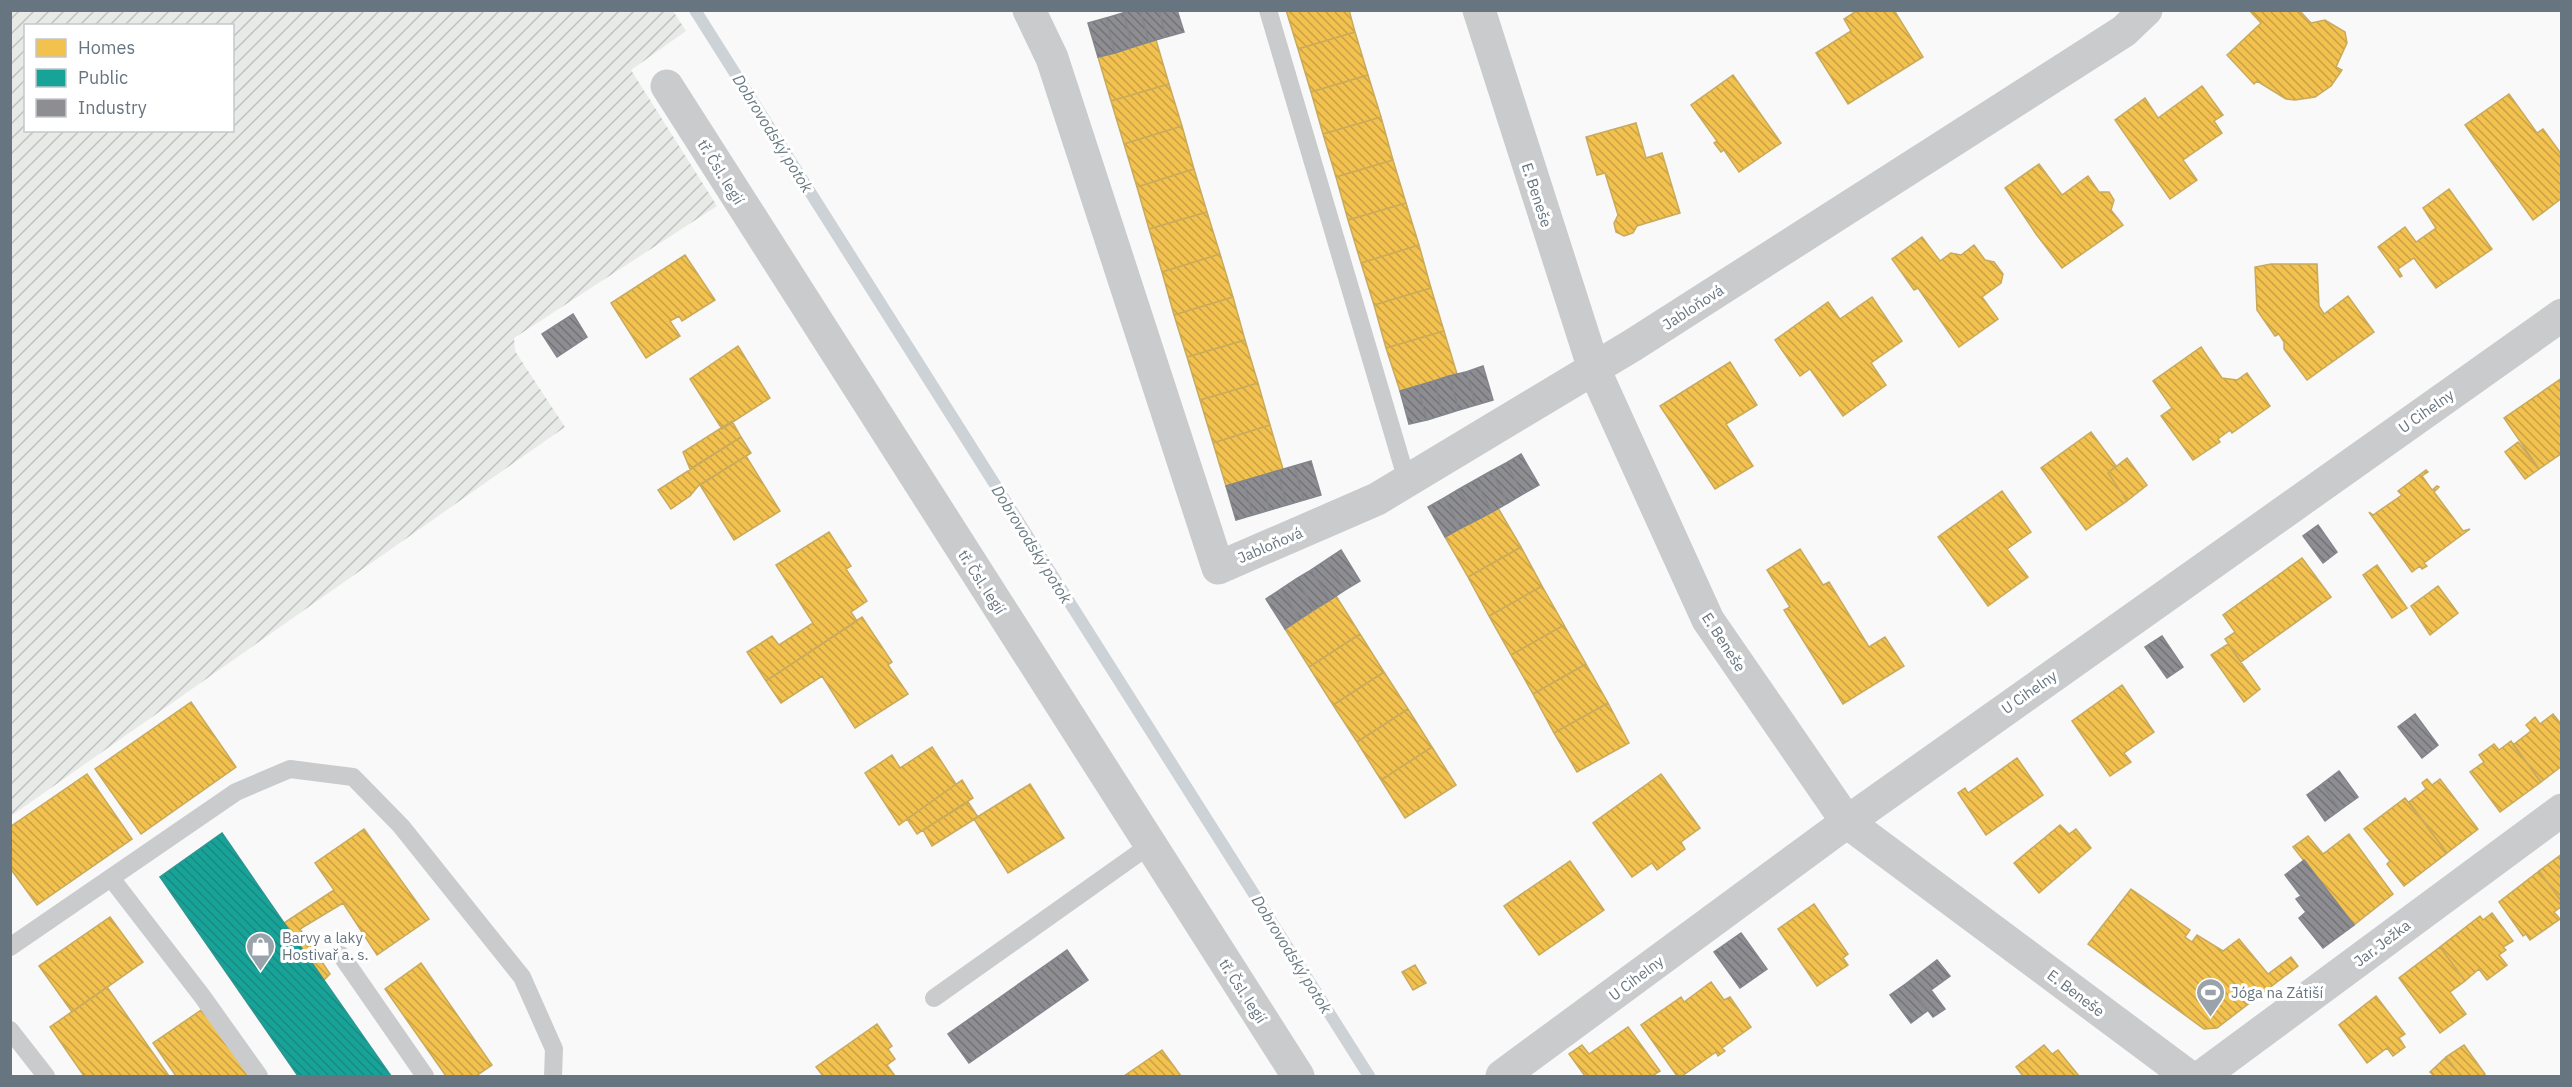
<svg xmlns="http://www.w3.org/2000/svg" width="2572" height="1087" font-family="'IBM Plex Sans',sans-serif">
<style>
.garden{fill:url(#garden-furrows);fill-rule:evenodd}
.homes{fill:url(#homes-back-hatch);stroke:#c8aa5d;stroke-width:1.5}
.public{fill:url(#public-back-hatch);stroke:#2f9591;stroke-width:1.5}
.industry{fill:url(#industry-back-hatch);stroke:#82868d;stroke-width:1.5}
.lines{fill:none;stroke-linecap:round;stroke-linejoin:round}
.stream{stroke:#ccd2d6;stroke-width:12}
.service{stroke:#cacbcc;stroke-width:18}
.minor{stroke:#cacbcc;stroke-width:33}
.labels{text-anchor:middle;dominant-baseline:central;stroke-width:6;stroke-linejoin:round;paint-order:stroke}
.street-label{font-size:15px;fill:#677580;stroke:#fff}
.poi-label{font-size:15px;fill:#677580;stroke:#fff;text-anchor:start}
.water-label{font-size:16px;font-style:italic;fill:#687980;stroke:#fff}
</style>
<defs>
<pattern id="garden-furrows" width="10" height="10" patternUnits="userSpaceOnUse" patternTransform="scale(1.5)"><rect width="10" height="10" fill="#e8eae7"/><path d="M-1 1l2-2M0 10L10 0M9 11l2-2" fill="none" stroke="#c0c2c0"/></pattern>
<pattern id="homes-back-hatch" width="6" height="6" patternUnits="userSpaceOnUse" patternTransform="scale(1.5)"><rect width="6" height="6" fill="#f2c14e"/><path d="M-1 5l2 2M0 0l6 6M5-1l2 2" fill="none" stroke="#c8a146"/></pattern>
<pattern id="public-back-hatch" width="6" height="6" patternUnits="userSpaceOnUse" patternTransform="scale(1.5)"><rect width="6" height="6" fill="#17a398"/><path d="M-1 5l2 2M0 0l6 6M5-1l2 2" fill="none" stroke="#198981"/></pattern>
<pattern id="industry-back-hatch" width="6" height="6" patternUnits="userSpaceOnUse" patternTransform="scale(1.5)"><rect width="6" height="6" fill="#8d8d92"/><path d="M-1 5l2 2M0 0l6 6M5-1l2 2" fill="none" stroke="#727277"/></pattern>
</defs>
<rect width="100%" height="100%" fill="#f9f9f9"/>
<!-- garden -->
<path class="garden" d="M11 10 673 11 686 31 631 70 717 206 514 338 515 351 565 427 11 816ZM26 26H232V130H26Z"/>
<!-- homes -->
<path class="homes" d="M1286 10H1349L1355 32 1298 49Z
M1858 10H1894L1923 57 1848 104 1816 53 1851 31 1844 19Z
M2249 10H2299L2311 23 2325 20 2345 32 2347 43 2336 67 2342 70 2331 86 2315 97 2295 100 2286 99 2257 81 2254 84 2227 55 2261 23Z
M1355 32 1368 75 1311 92 1298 49Z
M1156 40 1169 84 1111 101 1098 57Z
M1368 75 1381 117 1323 134 1311 92Z
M1733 75 1781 143 1739 172 1724 150 1721 152 1714 143 1717 141 1691 105Z
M1169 84 1182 126 1124 144 1111 101Z
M2202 86 2223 115 2214 121 2222 133 2183 160 2197 180 2170 199 2115 120 2145 98 2158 118Z
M2509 94 2537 133 2543 129 2562 155V198L2533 220 2465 125Z
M1381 117 1393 160 1336 177 1323 134Z
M1636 123 1646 158 1662 153 1680 213 1637 226 1633 233 1624 236 1616 232 1614 223 1618 215 1605 173 1597 175 1586 137Z
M1182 126 1194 169 1137 187 1124 144Z
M1393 160 1406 203 1348 220 1336 177Z
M2039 164 2062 195 2088 176 2099 192H2109L2114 200 2111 210 2123 225 2062 268 2036 234 2005 188Z
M1194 169 1207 212 1149 229 1137 187Z
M2449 189 2492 249 2436 288 2414 258 2398 269 2402 276 2400 277 2378 247 2405 227 2416 242 2436 228 2423 208Z
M1406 203 1419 245 1361 263 1348 220Z
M1207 212 1220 254 1162 272 1149 229Z
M1922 237 1940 261 1951 253 1961 255 1974 245 1985 260 1994 262 2003 274 2001 283 1982 297 1998 319 1959 347 1918 288 1914 290 1892 259Z
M1419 245 1431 288 1374 305 1361 263Z
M1220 254 1233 297 1174 315 1162 272Z
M685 255 715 300 682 321 679 316 670 321 680 336 646 358 611 303Z
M2271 264H2317L2319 306 2324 314 2348 296 2374 332 2307 380 2284 349V342L2279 334 2275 336 2257 310 2255 267Z
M1431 288 1444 331 1386 348 1374 305Z
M1233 297 1245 340 1187 357 1174 315Z
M1872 297 1902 341 1871 363 1886 385 1843 416 1810 369 1800 376 1775 340 1828 302 1840 319Z
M1444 331 1457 374 1400 391 1386 348Z
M1245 340 1258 383 1200 400 1187 357Z
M738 346 770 398 722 429 690 379Z
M2201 347 2222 378 2237 380 2247 373 2270 406 2232 433 2230 430 2218 439 2220 442 2193 460 2161 416 2172 408 2153 381Z
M1730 362 1757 405 1726 424 1753 466 1715 489 1660 406Z
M2562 378V453L2539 469 2504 418Z
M1258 383 1270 425 1213 443 1200 400Z
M732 421 741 437 690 469 683 452Z
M1270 425 1283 469 1226 486 1213 443Z
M2091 432 2116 466 2108 473 2127 501 2086 530 2041 468Z
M741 437 751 453 699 485 690 496 671 509 658 490Z
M2518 442 2539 469 2525 479 2505 452Z
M746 456 780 511 734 540 700 485Z
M2127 458 2147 485 2127 501 2108 473Z
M2426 470 2428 472 2422 476 2432 490 2437 486 2439 487 2434 492 2463 531 2470 529 2424 563 2427 566 2422 569 2420 566 2412 572 2369 512 2373 515 2402 495 2398 491Z
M2002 491 2031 532 2007 549 2028 577 1988 606 1938 537Z
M1498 508 1521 547 1468 577 1445 537Z
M829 532 851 566 846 569 867 601 851 612 857 621 766 681 747 652 772 636 779 645 813 623 776 565Z
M1521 547 1542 586 1489 616 1468 577Z
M1800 549 1823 585 1829 582 1869 647 1885 637 1904 666 1843 704 1784 610 1790 607 1767 570Z
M2302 558 2331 597 2241 662 2225 639 2235 632 2223 615Z
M2377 565 2407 608 2392 618 2363 575Z
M1542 586 1564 625 1511 655 1489 616Z
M2438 586 2458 613 2430 635 2411 606Z
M1336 596 1360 634 1309 667 1285 629Z
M862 617 892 662 888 665 908 694 855 728 822 676 781 703 766 681Z
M1564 625 1586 664 1533 694 1511 655Z
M1360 634 1384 672 1333 705 1309 667Z
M2228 644 2260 689 2244 702 2211 655Z
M1586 664 1608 703 1554 733 1533 694Z
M1384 672 1408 709 1357 742 1333 705Z
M2122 685 2154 732 2124 753 2131 762 2110 776 2072 721Z
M191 702 236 767 141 834 95 769Z
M1608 703 1629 743 1577 772 1554 733Z
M1408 709 1432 747 1381 780 1357 742Z
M2553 714 2562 725V766L2541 782 2513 745 2531 731 2526 725 2535 717 2540 724Z
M2511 741 2541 782 2500 812 2470 772 2484 762 2479 755 2494 744 2499 750Z
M932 747 956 784 899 825 865 773 892 755 900 768Z
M1432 747 1456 785 1405 818 1381 780Z
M2017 758 2043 795 1986 835 1958 793 1965 788 1968 793Z
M87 774 132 839 37 905 10 868V827Z
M1661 774 1700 828 1681 842 1685 849 1657 870 1652 863 1632 877 1593 823Z
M2427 779 2432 785 2440 779 2478 829 2447 853 2409 802 2426 789 2422 783Z
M962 780 973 798 917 834 907 819Z
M1030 784 1064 838 1008 873 974 819Z
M2405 798 2447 853 2404 886 2387 864 2390 861 2364 829Z
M968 802 978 817 932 846 923 830Z
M2060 825 2069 834 2076 829 2091 848 2039 893 2014 863Z
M364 829 429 919 377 955 343 903 300 929 330 974 324 980 284 923 334 890 315 863Z
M2349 834 2393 894 2354 925 2293 847 2308 836 2323 854Z
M2562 854V902L2539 871Z
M1570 861 1604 910 1539 955 1504 906Z
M2539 871 2562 902V906L2554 912 2560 919 2530 940 2526 934 2523 936 2499 902Z
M2131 889 2190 930 2185 937 2192 942 2197 935 2223 951 2239 939 2268 974 2291 957 2298 966 2217 1028 2204 1029 2088 944Z
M1814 904 1848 954 1843 958 1848 965 1817 986 1778 929Z
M2492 913 2513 941 2503 947 2506 950 2499 955 2507 965 2487 980 2479 969 2465 981 2440 947 2480 916 2483 920Z
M110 917 143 962 72 1012 39 966Z
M2440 947 2465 981 2450 992 2466 1014 2440 1033 2399 978Z
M421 963 492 1065 476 1076H446L385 989Z
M1415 965 1426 983 1413 990 1402 972Z
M1711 982 1724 1000 1730 997 1751 1027 1722 1048 1725 1051 1718 1056 1716 1052 1682 1076H1677L1641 1025 1681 997 1684 1002Z
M107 987 169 1076H84L50 1027Z
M2376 996 2405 1034 2399 1038 2405 1047 2393 1056 2387 1048 2367 1063 2339 1025Z
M204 1008 251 1076H176L153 1043Z
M877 1024 892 1046 888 1049 895 1059 887 1065 895 1076H823L816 1067Z
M1628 1027 1660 1071 1652 1076H1585L1569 1054 1582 1045 1589 1054Z
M2044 1045 2052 1054 2058 1050 2079 1076H2023L2016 1067Z
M2464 1045 2485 1074 2482 1076H2461L2446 1057Z
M1162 1050 1181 1076H1124Z
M2446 1057 2461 1076H2434L2430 1072Z"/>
<!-- public -->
<path class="public" d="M222 833 284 923 391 1076H298L160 877Z"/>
<!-- industry -->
<path class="industry" d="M1131 10H1140L1149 42 1133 47 1123 13Z
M1140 10H1159L1166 37 1149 42Z
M1159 10H1177L1184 32 1166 37Z
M1123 13 1133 47 1115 53 1106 18Z
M1106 18 1115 53 1098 57 1088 23Z
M573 314 587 337 557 357 542 334Z
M1483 366 1493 400 1476 405 1466 372Z
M1466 372 1476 405 1459 410 1449 376Z
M1449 376 1459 410 1443 415 1434 381Z
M1434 381 1443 415 1427 420 1417 386Z
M1417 386 1427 420 1409 424 1400 391Z
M1521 454 1539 485 1523 494 1506 463Z
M1311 461 1321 495 1304 500 1294 466Z
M1506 463 1523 494 1508 503 1491 471Z
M1294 466 1304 500 1287 505 1277 471Z
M1277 471 1287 505 1270 510 1260 476Z
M1491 471 1508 503 1492 512 1475 480Z
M1260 476 1270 510 1253 515 1243 481Z
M1475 480 1492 512 1477 520 1459 489Z
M1243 481 1253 515 1236 520 1226 486Z
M1459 489 1477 520 1461 528 1444 498Z
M1444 498 1461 528 1445 537 1428 507Z
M2318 525 2337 552 2323 563 2303 536Z
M1341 550 1360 581 1345 590 1326 560Z
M1326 560 1345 590 1330 600 1311 570Z
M1311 570 1330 600 1315 609 1296 579Z
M1296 579 1315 609 1300 619 1281 589Z
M1281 589 1300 619 1285 629 1266 599Z
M2162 636 2183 667 2167 678 2145 647Z
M2415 714 2438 745 2422 758 2398 727Z
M2339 771 2358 797 2340 810 2322 784Z
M2322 784 2340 810 2325 821 2307 795Z
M2304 860 2354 925 2323 948 2299 918 2306 912 2296 899 2301 896 2285 875Z
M1741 933 1767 969 1740 988 1714 952Z
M1067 950 1088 980 969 1063 948 1034Z
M1937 960 1950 976 1931 990 1945 1009 1933 1017 1907 983Z
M1907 983 1927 1011 1911 1023 1890 995Z"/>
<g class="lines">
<!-- stream -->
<path class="stream" d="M695 10 1369 1076"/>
<!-- service -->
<path class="service" d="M1268 10 1407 481
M111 878 202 996 259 1076
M10 947 236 792 290 769 353 777 401 826 522 977 554 1049 553 1076
M341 955 425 1076
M934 998 1150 845
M10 1030 46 1076"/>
<!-- minor -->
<path class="minor" d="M1029 10 1052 58 1218 568 1377 499 1633 345 2124 31 2146 10
M1479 10 1594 369 1708 620 1847 822 2188 1076
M667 86 1298 1076
M1502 1076 1847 822 2562 315
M2202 1076 2562 810"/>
</g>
<!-- icons -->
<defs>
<symbol id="shop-pin" viewBox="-11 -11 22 30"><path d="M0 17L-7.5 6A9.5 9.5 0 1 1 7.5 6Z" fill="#9aa3aa" stroke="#fff"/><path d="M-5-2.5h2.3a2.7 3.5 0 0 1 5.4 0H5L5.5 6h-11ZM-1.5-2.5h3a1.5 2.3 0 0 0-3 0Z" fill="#fff"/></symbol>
<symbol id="stadium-pin" viewBox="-11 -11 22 30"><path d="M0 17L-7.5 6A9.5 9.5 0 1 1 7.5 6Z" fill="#9aa3aa" stroke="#fff"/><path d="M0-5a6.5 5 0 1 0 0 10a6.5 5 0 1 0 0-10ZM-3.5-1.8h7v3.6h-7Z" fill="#fff"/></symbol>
</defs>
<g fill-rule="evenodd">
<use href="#shop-pin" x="244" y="930" width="33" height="45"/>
<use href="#stadium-pin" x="2194" y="976" width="33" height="45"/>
</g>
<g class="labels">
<!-- street labels -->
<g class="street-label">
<text transform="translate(721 172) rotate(58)">tř. Čsl. legií</text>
<text transform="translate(1537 195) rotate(72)">E. Beneše</text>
<text transform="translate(1693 307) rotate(-33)">Jabloňová</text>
<text transform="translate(2426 411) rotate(-35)">U Cihelny</text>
<text transform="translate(1270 545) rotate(-23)">Jabloňová</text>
<text transform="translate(982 582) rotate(57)">tř. Čsl. legií</text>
<text transform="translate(1724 642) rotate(57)">E. Beneše</text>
<text transform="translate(2029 692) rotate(-35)">U Cihelny</text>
<text transform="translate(2382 943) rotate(-37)">Jar. Ježka</text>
<text transform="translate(1636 978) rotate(-37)">U Cihelny</text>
<text transform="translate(1243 991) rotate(57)">tř. Čsl. legií</text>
<text transform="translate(2076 993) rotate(37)">E. Beneše</text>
</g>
<!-- poi labels -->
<g class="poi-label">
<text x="282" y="937">Barvy a laky<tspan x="282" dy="17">Hostivař a. s.</tspan></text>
<text x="2231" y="992">Jóga na Zátiší</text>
</g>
<!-- water labels -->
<g class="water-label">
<text transform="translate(773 133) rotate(58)">Dobrovodský potok</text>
<text transform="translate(1032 544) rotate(58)">Dobrovodský potok</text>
<text transform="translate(1292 954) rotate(58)">Dobrovodský potok</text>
</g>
</g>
<!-- border -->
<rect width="2572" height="1087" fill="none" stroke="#677580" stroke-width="24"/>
<!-- legend -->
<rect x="24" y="24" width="210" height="108" fill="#ffffff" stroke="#c2c8cc" stroke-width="1.5"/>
<rect x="36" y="39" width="30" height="18" fill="#f2c14e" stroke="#c2c8cc" stroke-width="1.5"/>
<text x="78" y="54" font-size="18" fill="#677580">Homes</text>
<rect x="36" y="69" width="30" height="18" fill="#17a398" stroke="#c2c8cc" stroke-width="1.5"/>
<text x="78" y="84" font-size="18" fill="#677580">Public</text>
<rect x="36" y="99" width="30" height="18" fill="#8d8d92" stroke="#c2c8cc" stroke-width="1.5"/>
<text x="78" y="114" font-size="18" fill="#677580">Industry</text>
</svg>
